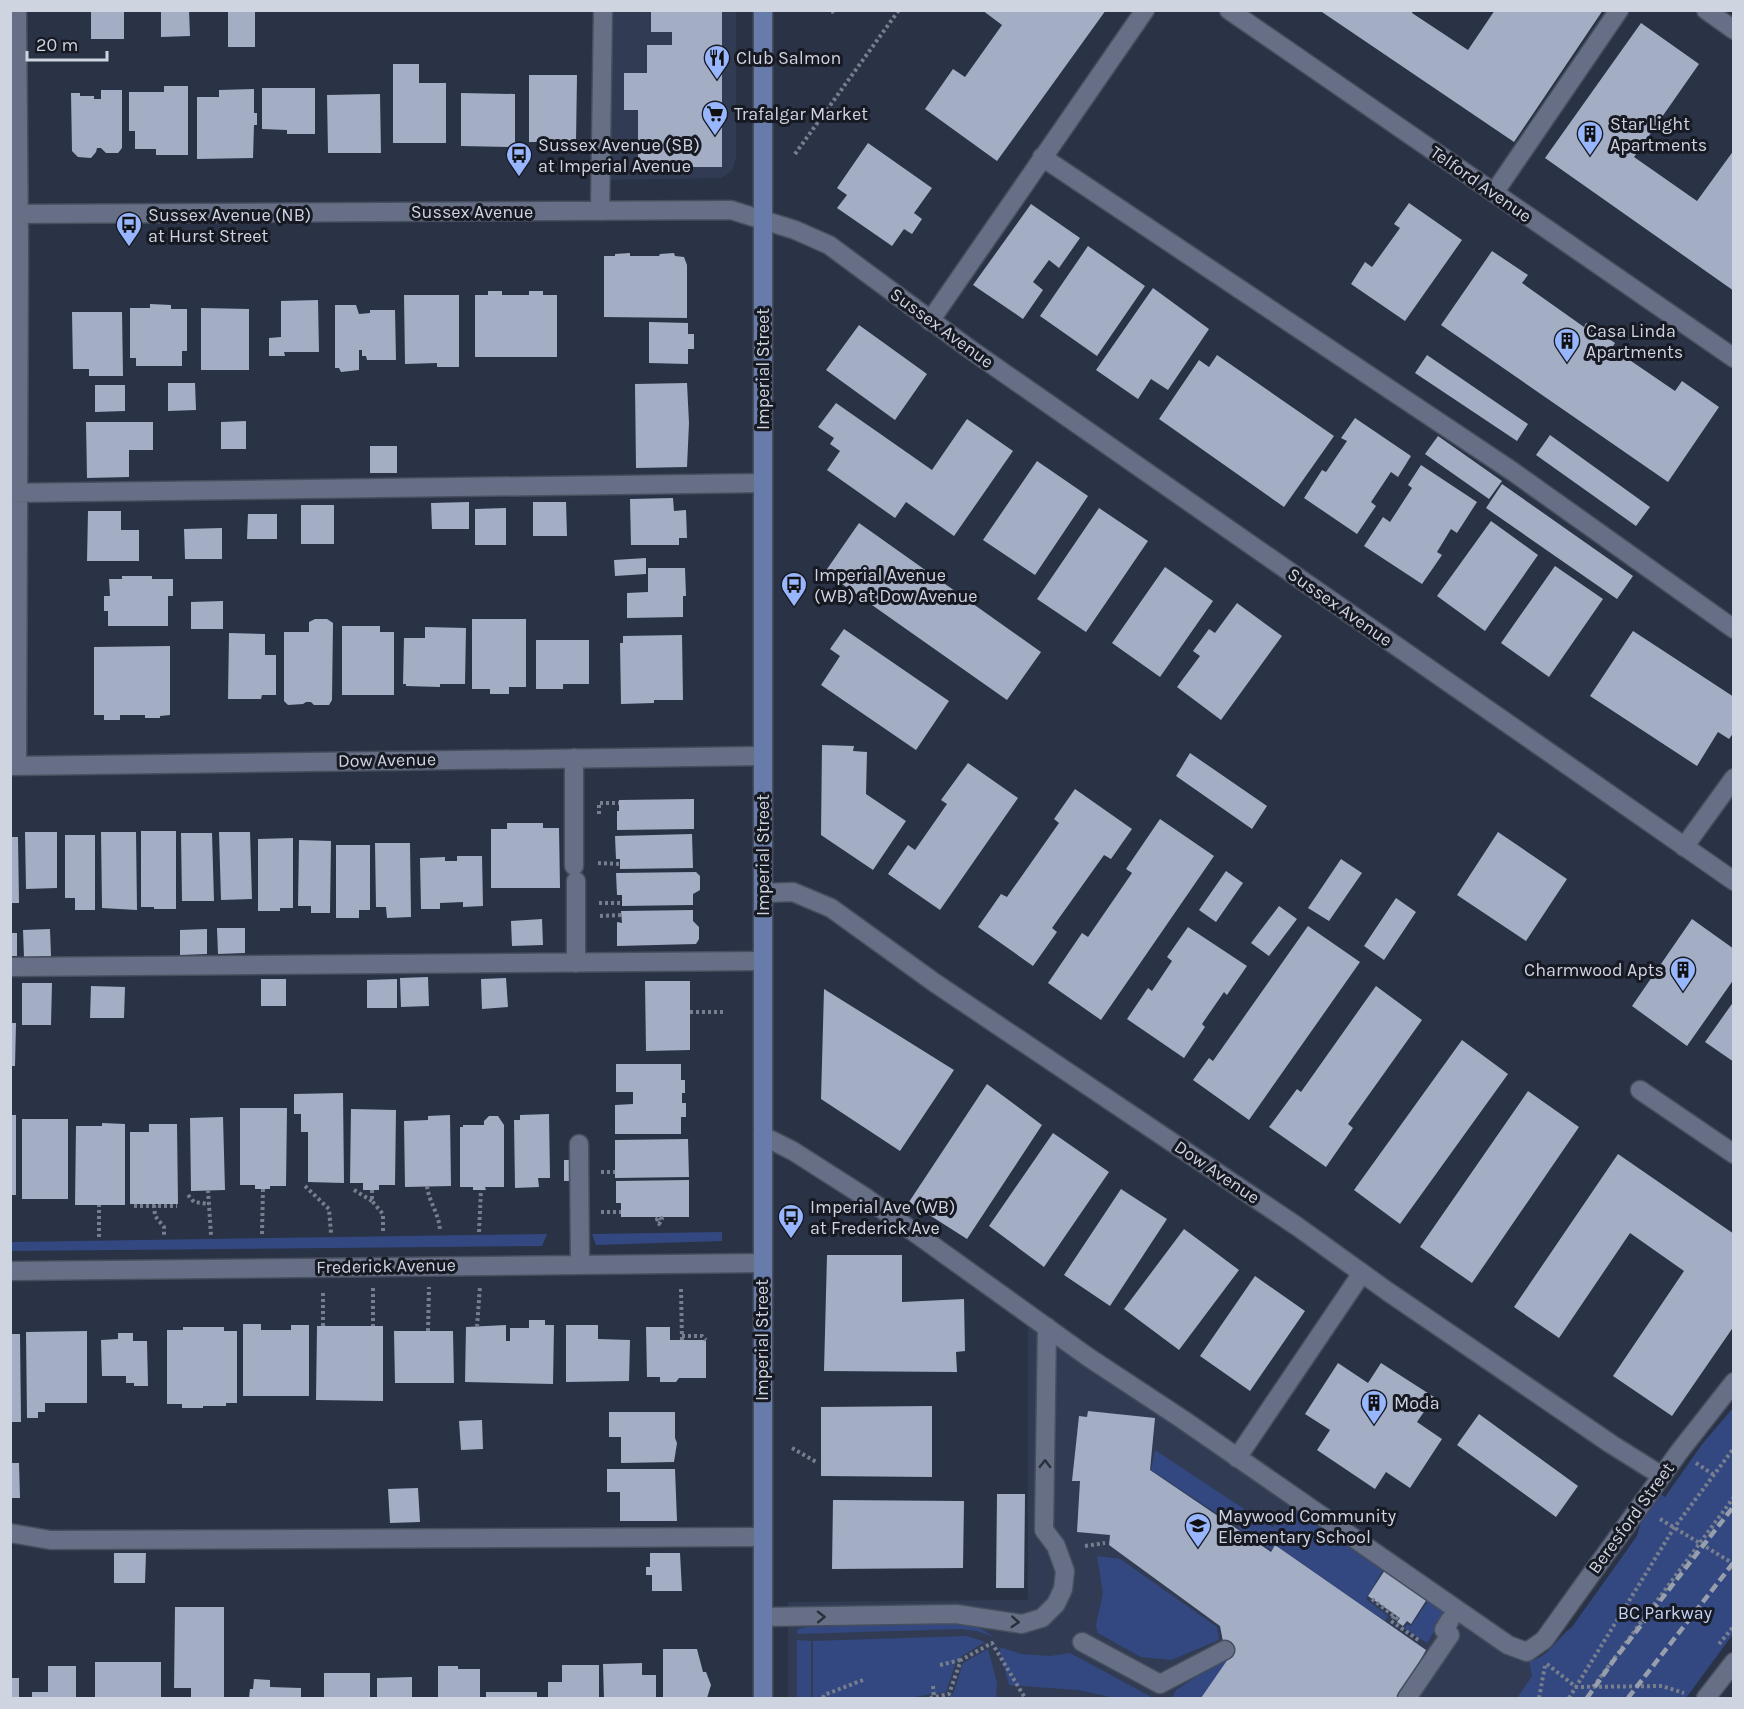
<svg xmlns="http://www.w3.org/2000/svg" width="1744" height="1709" font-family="Karla,sans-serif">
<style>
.built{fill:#313c54}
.green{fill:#334880}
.building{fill:#a3aec5}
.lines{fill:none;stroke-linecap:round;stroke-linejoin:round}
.minor-casing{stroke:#474e5e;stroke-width:21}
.major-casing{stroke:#474e5e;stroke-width:21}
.path{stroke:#777e8e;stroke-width:4;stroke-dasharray:3 3;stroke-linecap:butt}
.minor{stroke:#666f85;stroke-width:18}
.major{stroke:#687cab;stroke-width:18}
.rail{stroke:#979eac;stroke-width:4.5;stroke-dasharray:9 4.5;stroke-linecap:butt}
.oneway{stroke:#2b2f3c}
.labels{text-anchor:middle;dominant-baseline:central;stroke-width:6;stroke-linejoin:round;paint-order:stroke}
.poi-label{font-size:18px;fill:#ced4e0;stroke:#171a23;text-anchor:start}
.street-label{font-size:18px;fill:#ced4e0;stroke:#171a23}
.park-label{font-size:18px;fill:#c3d2f5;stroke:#171a23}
</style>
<rect width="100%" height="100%" fill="#2a3245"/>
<!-- built -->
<path class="built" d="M603 11H736V158L732 171 721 178 601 180Z
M1028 1313 1495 1646 1516 1659 1529 1661 1532 1676 1517 1698H788V1602L1028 1600Z"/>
<!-- green -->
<path class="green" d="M722 1232V1241L596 1245 592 1234Z
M547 1234 542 1246 10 1251 11 1242Z
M1733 1408V1634L1686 1698H1517L1532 1676 1529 1661C1550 1657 1556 1638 1572 1627L1637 1536 1643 1515 1659 1493 1665 1497 1703 1443Z
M1155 1450 1244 1509 1233 1524 1151 1470Z
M1290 1506 1383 1570 1366 1599 1388 1616 1385 1621 1275 1545 1271 1550 1238 1528 1249 1513 1273 1527Z
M1097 1556 1120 1559 1217 1627 1219 1640 1171 1660 1141 1657 1098 1633 1096 1625 1103 1593Z
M1428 1601 1446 1612 1427 1643 1404 1628 1407 1624 1411 1626Z
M952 1622 975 1625 994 1637 977 1631 961 1629 797 1634 798 1629 807 1627Z
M967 1636 985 1642 957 1659 946 1692 907 1698H813V1641Z
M797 1640 811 1641V1698H797Z
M999 1647 1021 1654 1050 1656 1070 1653 1153 1698H1115L1078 1690 1009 1685Z
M988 1649 997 1683 996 1698H947L953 1694 963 1663Z
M1226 1657 1228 1659 1201 1698H1172L1176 1690Z"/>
<!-- building -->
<path class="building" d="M91 10H124V39H91Z
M161 10H189L190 36 161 37Z
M228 10H255V47H228Z
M651 10H722V167H638V110H624V73H647V45H672V32H651Z
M982 10H1106L997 161 925 109 953 69 965 77 1002 25Z
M1319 10H1413L1412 13 1468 50 1495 10H1603L1514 142Z
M1641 23 1699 64 1634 157 1697 201 1734 150V291L1545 158Z
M393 64H419V83H446V143H393Z
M529 75H577L576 142H529Z
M164 86H188V155H156V149H135V131H129V92H164Z
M262 88H315V134H287V130L262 129Z
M254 89V113H257V125H254L253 158 197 159V97H219V90Z
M101 90H122V148L118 153H106L101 148H97L96 152 91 158 78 157 72 151 71 93H80V96H94V99H101Z
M461 93 515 94V147L461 146Z
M380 94 381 153H328L327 95Z
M868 143 932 188 914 213 922 219 912 234 904 229 892 246 837 208 847 195 837 188Z
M1409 203 1462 240 1405 321 1351 284 1365 262 1372 267 1400 228 1394 224Z
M1031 204 1080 238 1059 268 1049 260 1033 282 1043 290 1023 319 973 285Z
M1088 246 1145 286 1097 356 1040 316Z
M1492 251 1528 275 1522 283 1584 327 1586 323 1615 343 1612 348 1675 391 1682 381 1719 407 1668 482 1441 325Z
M630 253V256H659L660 254 674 253 675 256 684 257 687 265V318L604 317V256H615V254Z
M1153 288 1209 329 1168 390 1151 379 1138 399 1096 370Z
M488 291H502V295H529V291H543V295H557V357H475V295H488Z
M404 295H459V367H437V363L405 364Z
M318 300 319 352H284L285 356H269V338L281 337V301Z
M150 304 171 305V309H187V351H182V366H136V358H130V308H150Z
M335 305H356L359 314 370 313V310H395L396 360H367L366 356H362V350H359V370L341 372 339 368H335Z
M201 308 249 309V370H201Z
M72 312H122L123 376H89V369H73Z
M649 322 688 323V334H694V349H688V364L649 363Z
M859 325 927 374 895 420 826 370Z
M1217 355 1334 436 1284 507 1159 419 1199 360 1209 367Z
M1427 355 1528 424 1517 441 1415 373Z
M168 383H195L196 410 168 411Z
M687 383 689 423 687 467 636 468 635 384Z
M95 385H125V411L95 412Z
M836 403 932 470 967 419 1013 451 954 536 906 502 895 518 827 470 840 451 830 444 834 438 818 427Z
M1355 418 1411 456 1398 477 1391 472 1371 502 1376 506 1357 534 1304 498 1322 470 1326 472 1347 441 1341 438Z
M246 421V449H221V422Z
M86 422H153V450H129V477L87 478Z
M1550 435 1650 507 1636 526 1536 455Z
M1438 436 1502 481 1489 499 1425 454Z
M370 446H397V473H370Z
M1037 461 1088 496 1035 575 983 540Z
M1421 465 1477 502 1457 533 1451 529 1437 552 1442 555 1422 584 1364 546 1383 517 1390 522 1412 488 1408 485Z
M1502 484 1633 576 1617 599 1486 508Z
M673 498 674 511 686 510 687 538H679V545H631L630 499Z
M469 502V529H432L431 503Z
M533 502H566L567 536H533Z
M301 505H334V544H301Z
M506 508V545H475V509Z
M1099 508 1148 541 1086 632 1037 599Z
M88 511H121V530H139V561H87Z
M248 514H277V539H247Z
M1491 521 1538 555 1485 631 1437 596Z
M859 523 1041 652 1007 700 825 572Z
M222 528V559H185L184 529Z
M646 558V574L615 576 614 560Z
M1555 566 1603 599 1549 677 1501 643Z
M1165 567 1213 601 1160 677 1112 643Z
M648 568H685L686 596H683V617L627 618V593L648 592Z
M122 576H152V579H173V596H168V626H108V611H104V596H110L109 579H122Z
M223 601V629H191V602Z
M1237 603 1282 636 1221 720 1177 687 1200 656 1193 651 1209 629 1215 633Z
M315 619H327L333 623 332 700 329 705H314L311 702H306L303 704 288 705 284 701V632H309V622Z
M472 619H526V687H509V694H490V689H472Z
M342 626H380V632H394V695H342Z
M425 627 466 628 465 684H440V687L406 686V684H403L404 638H425Z
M844 629 949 701 916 750 821 685 840 656 830 649Z
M1633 631 1734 697V732L1729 739 1718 732 1697 766 1590 696Z
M229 633 265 634V655H276V695H262L261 699H228Z
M682 635 683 700H654V703L621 704 620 643H623V636Z
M536 640H589V684H563V689H536Z
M170 646V715L160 716V718H145V715H120V720H104V715H94V647Z
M822 745 854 746 853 751 867 752 866 794 906 821 873 870 821 835Z
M1190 753 1267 806 1252 829 1176 776Z
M968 763 1018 798 940 910 888 874 908 845 915 850 947 804 941 800Z
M1075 789 1132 829 1111 859 1104 855 1052 928 1057 932 1033 966 978 927 1001 894 1007 897 1059 823 1054 819Z
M694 799V829L617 830V811H619V800Z
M1160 819 1214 856 1101 1020 1048 983 1082 933 1088 937 1132 873 1126 869Z
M507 823H543V828H559L560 888H491V829H507Z
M141 831H176V909H154V907H141Z
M25 832H57V888L26 889Z
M101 832H136L137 910 102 908Z
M219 832H250L252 899 221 900Z
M1498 832 1567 879 1526 941 1457 895Z
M181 833H212L214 901H182Z
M692 834 693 868 620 869V859H616L615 836Z
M65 835H95V910H75V898H65Z
M10 837H18L19 903H10Z
M293 838V908H280V911H258V839Z
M299 840 331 841 330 913H311V906H298Z
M375 843H410L411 917 387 918 386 907H376Z
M336 845H370V910H359V918H336Z
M457 856H482L483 906 463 907V902L440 903V909H421L420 858 445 857V861H457Z
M1341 859 1362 873 1329 921 1308 908Z
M1226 871 1243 883 1216 922 1199 910Z
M696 872 700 876V890L693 894V905L622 906V895H617L616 873Z
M1396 898 1416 912 1384 960 1364 946Z
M1279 906 1297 919 1269 956 1251 943Z
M693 910V921L699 927V939L696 944 617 946V922L622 923 621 911Z
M542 919 543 945 512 946 511 921Z
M1692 919 1734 949V979L1687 1046 1632 1006Z
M1308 926 1360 962 1249 1120 1193 1080 1209 1058 1213 1061Z
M1188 927 1247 966 1227 995 1224 992 1202 1024 1205 1027 1184 1058 1127 1019 1148 988 1152 991 1172 961 1167 957Z
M217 928H245V953L218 954Z
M50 929 51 956 24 957 23 930Z
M207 929V954L180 955V930Z
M10 933H17V956H10Z
M428 977 429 1006 401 1007 400 978Z
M506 978 508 1007 482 1009 481 979Z
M261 979H286V1006H261Z
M397 979V1008H367V980Z
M645 981H690V1050L646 1051Z
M22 983H52L51 1025H22Z
M91 986 125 987 124 1018H90Z
M1376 986 1422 1020 1348 1124 1353 1128 1326 1167 1269 1127 1297 1089 1301 1092Z
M824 989 954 1070 900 1151 821 1099Z
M1734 1001V1062L1705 1042Z
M10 1023H16L15 1066H10Z
M1462 1040 1508 1074 1400 1224 1354 1190Z
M616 1064H681V1080H685V1093H682V1103H686V1117H681V1134H615V1105L633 1104V1092H616Z
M987 1084 1042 1125 967 1239 909 1202Z
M1528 1091 1579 1127 1472 1283 1420 1247Z
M343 1093 344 1183 308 1182V1132H301V1114H294V1094Z
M240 1108H287L286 1186H270V1189H255V1185H240Z
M351 1109 396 1110 395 1185H379V1190H363V1183H350Z
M549 1114 550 1178H538L539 1187 515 1188 514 1120H520V1115Z
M10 1115H16V1195H10Z
M450 1115 451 1186 405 1187 404 1121 428 1120V1116Z
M489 1116H498L504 1125V1187H485L486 1190H473V1187H460V1127H463V1125H484V1121Z
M223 1117 225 1190 191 1191 190 1118Z
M22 1119H68V1199H22Z
M102 1123 125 1124V1205H75L76 1126H102Z
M149 1124H177L178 1204H130V1132H149Z
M1053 1133 1109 1172 1044 1267 989 1226Z
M688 1139 689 1177 615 1178V1140Z
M1618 1154 1734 1234V1326L1672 1416 1613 1376 1684 1271 1630 1233 1559 1338 1514 1307Z
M564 1160H569V1181H564Z
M689 1180V1217H621V1203H616V1181Z
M1121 1189 1167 1219 1110 1306 1064 1275Z
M1184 1229 1239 1270 1179 1350 1124 1309Z
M827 1255H902V1302L964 1299 965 1351 956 1352 957 1372 824 1371Z
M1255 1276 1305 1311 1250 1391 1200 1356Z
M529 1320H545V1325H554L553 1384 465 1382 466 1327 506 1325V1341H510V1328H529Z
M243 1324H261V1330H291V1325H309V1396H243Z
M566 1325H598V1339L630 1340 629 1381 566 1382Z
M317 1326H383V1401L316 1400Z
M183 1327H224V1331H237V1403H226V1406H203V1408H182V1404H167V1330H183Z
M646 1327H670V1340H706V1378H679L676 1382H660V1377H647Z
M87 1331V1403H45V1412H38V1418H27L26 1332Z
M394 1331H453L454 1383H395Z
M118 1333H133V1341H147L148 1386H134V1383H126V1376H102L101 1340 118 1339Z
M10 1334H20L21 1422H10Z
M1338 1363 1368 1383 1381 1363 1434 1397 1417 1422 1442 1439 1410 1488 1386 1472 1375 1489 1317 1450 1330 1430 1305 1414Z
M932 1406V1477L821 1476V1407Z
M1088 1411 1155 1418 1150 1470 1271 1552 1275 1545 1426 1650 1399 1698H1201L1228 1659 1226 1657 1220 1626 1109 1545 1110 1535 1077 1532 1080 1481H1072L1079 1416 1087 1417Z
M609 1412H675V1438L677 1443 674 1462 621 1463V1437H609Z
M1479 1414 1578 1486 1556 1517 1457 1445Z
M482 1420 483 1449 461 1450 459 1421Z
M10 1463H19L20 1498H10Z
M607 1469H675L677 1521H620V1492H607Z
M418 1488 420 1522 390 1523 388 1489Z
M997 1494H1025L1024 1588H996Z
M833 1500 964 1501 963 1568 832 1569Z
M114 1553H146L145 1583H114Z
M650 1553H680L682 1591H652V1575H646V1567H650Z
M1385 1570 1427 1599 1411 1624 1407 1621 1403 1626 1397 1622 1400 1618 1368 1596Z
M175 1607H224V1698H191V1688H174Z
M663 1649H697L703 1672H706L711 1685 707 1698H663Z
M95 1662H161V1698H95Z
M642 1663V1675H656V1698H604L603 1664Z
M562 1665H599V1698H548V1682H562Z
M48 1666H76V1698H32V1692H48Z
M438 1666H458V1669H480V1698H438Z
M324 1673H370V1698H324Z
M412 1677V1698H377V1678Z
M10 1678H19V1698H10Z
M254 1679 270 1680V1687L301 1688V1698H249L250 1689H253Z
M486 1692H537V1698H486Z"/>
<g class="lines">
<defs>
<path id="minor" d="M17 10 19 247 17 766
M1229 10 1734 358
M1706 10 1734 30
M1042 157 1512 471 1734 629
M1494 193 1619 10
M600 211 603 10
M10 214 731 210 795 230 829 245 971 350 1734 881
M930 321 1145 10
M10 493 763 483
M574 758V866
M10 766 763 756
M1684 847 1734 778
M576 881V963
M763 893 793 892 831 908 935 983 1298 1227 1387 1291 1611 1444 1662 1476
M10 967 763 961
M1640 1090 1734 1154
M763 1136 793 1151 865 1197 1088 1357 1182 1419 1508 1645 1527 1652 1544 1640 1679 1452 1734 1382
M579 1144 580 1264
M10 1271 762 1263
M1237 1458 1362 1273
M10 1533 50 1540 763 1537
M763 1617 956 1614 1022 1624 1042 1618 1056 1604 1063 1589 1065 1571 1056 1546 1044 1530 1047 1327
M1082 1642 1160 1684 1225 1650
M1407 1698 1450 1635 1444 1630 1450 1620
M1706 1698 1734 1662"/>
<path id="major" d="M763 1698V10"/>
</defs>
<!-- minor casing -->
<use href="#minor" class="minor-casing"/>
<!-- major casing -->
<use href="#major" class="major-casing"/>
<!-- path -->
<path class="path" d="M831 12 837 10
M795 154 899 10
M599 814V803H619
M598 863 620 864
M599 903H622
M600 916 622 915
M690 1012H726
M601 1172H615
M305 1186 329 1209 331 1233
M427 1186C429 1203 440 1215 440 1232
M208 1190 211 1235
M354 1190 372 1201
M372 1190V1201L383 1214V1233
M188 1195 194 1202 209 1204
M154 1205 155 1216 164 1227V1236
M134 1206H177
M601 1212H621
M660 1217 662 1219 659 1224 657 1219Z
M479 1232 481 1190
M262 1234 263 1189
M99 1237V1205
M373 1288V1326
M681 1289 682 1340
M323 1326V1290
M477 1327 480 1286
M428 1331 429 1287
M682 1336H702L706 1340
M792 1448 818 1463
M1696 1463 1714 1475
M1660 1519 1734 1564
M1085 1546 1105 1543
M1372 1599 1399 1620
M1394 1616 1391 1621 1420 1641
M1719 1644 1734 1626
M1547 1664 1576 1687 1662 1686 1684 1693
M940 1665 960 1660
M933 1686 934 1698
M1593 1687 1734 1497
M823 1698 824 1695 863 1680
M930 1698 949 1694 961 1660 992 1643 1025 1698
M1539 1698 1545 1666
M1569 1698 1674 1528 1734 1448"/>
<!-- minor -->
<use href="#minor" class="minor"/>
<!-- major -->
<use href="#major" class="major"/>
<!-- rail -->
<path class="rail" d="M1587 1698 1614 1660 1734 1506
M1628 1698 1734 1562"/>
</g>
<!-- one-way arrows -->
<defs><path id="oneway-chevron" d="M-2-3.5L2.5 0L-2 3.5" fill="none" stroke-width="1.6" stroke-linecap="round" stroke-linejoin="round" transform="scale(1.5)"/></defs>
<g class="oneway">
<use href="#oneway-chevron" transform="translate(1045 1464) rotate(-89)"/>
<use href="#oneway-chevron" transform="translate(821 1617) rotate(-1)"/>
<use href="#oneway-chevron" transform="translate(1015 1622) rotate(4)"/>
</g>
<!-- icons -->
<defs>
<symbol id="restaurant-pin" viewBox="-11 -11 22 30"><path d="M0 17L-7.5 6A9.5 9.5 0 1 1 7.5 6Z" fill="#98b6fd" stroke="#171a23"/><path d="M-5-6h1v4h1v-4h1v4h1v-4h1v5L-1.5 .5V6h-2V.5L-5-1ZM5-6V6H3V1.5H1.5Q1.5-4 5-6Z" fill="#111"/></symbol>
<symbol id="supermarket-pin" viewBox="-11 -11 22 30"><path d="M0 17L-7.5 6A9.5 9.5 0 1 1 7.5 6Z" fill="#98b6fd" stroke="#171a23"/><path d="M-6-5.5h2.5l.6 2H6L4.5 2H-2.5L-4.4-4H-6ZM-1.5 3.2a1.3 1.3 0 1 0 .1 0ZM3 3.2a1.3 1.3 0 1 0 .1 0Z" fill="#111"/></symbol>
<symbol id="building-pin" viewBox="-11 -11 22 30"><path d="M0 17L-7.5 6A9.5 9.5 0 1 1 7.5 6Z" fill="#98b6fd" stroke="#171a23"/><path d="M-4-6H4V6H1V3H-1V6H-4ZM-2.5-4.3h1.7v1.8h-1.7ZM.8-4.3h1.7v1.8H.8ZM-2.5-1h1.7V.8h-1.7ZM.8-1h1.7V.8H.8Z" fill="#111"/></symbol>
<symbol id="bus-pin" viewBox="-11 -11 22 30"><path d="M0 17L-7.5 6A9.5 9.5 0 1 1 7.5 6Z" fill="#98b6fd" stroke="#171a23"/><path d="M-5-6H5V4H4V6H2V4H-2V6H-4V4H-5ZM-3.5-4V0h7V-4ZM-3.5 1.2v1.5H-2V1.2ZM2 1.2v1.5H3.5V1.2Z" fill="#111"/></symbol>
<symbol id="school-pin" viewBox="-11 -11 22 30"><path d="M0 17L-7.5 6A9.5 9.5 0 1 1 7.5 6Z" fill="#98b6fd" stroke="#171a23"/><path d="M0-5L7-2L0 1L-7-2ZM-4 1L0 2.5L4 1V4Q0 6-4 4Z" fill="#111"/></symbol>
</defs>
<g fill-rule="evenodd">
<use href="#restaurant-pin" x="702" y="43" width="30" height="40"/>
<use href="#supermarket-pin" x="700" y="99" width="30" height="40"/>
<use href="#building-pin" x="1575" y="119" width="30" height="40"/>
<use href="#bus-pin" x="504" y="140" width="30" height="40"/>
<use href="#bus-pin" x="114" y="210" width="30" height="40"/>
<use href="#building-pin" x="1552" y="326" width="30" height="40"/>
<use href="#bus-pin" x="779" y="570" width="30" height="40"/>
<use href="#building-pin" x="1668" y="955" width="30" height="40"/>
<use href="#bus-pin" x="776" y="1202" width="30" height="40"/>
<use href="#building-pin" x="1359" y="1388" width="30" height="40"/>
<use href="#school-pin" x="1183" y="1511" width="30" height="40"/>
</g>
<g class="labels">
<!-- poi labels -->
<g class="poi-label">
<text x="736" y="58">Club Salmon</text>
<text x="734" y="114">Trafalgar Market</text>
<text x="1610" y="124">Star Light<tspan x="1610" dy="21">Apartments</tspan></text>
<text x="538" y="145">Sussex Avenue (SB)<tspan x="538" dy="21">at Imperial Avenue</tspan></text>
<text x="148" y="215">Sussex Avenue (NB)<tspan x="148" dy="21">at Hurst Street</tspan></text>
<text x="1586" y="331">Casa Linda<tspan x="1586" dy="21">Apartments</tspan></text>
<text x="814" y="575">Imperial Avenue<tspan x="814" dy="21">(WB) at Dow Avenue</tspan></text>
<text x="1664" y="970" text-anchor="end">Charmwood Apts</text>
<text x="810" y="1207">Imperial Ave (WB)<tspan x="810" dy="21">at Frederick Ave</tspan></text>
<text x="1394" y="1403">Moda</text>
<text x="1218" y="1516">Maywood Community<tspan x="1218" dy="21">Elementary School</tspan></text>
</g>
<!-- street labels -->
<g class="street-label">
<text transform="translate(1481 184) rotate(35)">Telford Avenue</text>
<text x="472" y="212">Sussex Avenue</text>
<text transform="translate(942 328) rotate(36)">Sussex Avenue</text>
<text transform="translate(763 369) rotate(-90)">Imperial Street</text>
<text transform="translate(1340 607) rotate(35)">Sussex Avenue</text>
<text transform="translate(387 760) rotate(-1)">Dow Avenue</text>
<text transform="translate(763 855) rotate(-90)">Imperial Street</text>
<text transform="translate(1217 1172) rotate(34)">Dow Avenue</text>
<text transform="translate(386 1266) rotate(-1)">Frederick Avenue</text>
<text transform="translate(762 1340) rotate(-90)">Imperial Street</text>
<text transform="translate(1631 1518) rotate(-54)">Beresford Street</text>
</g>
<!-- park labels -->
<g class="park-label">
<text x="1665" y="1613">BC Parkway</text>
</g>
</g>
<!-- border -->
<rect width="1744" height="1709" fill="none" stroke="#ced4e0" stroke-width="24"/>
<!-- scale -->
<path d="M27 51v9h80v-9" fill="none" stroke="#ced4e0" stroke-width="3"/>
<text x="36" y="51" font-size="18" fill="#ced4e0" stroke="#171a23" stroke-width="4.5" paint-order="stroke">20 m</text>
</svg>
